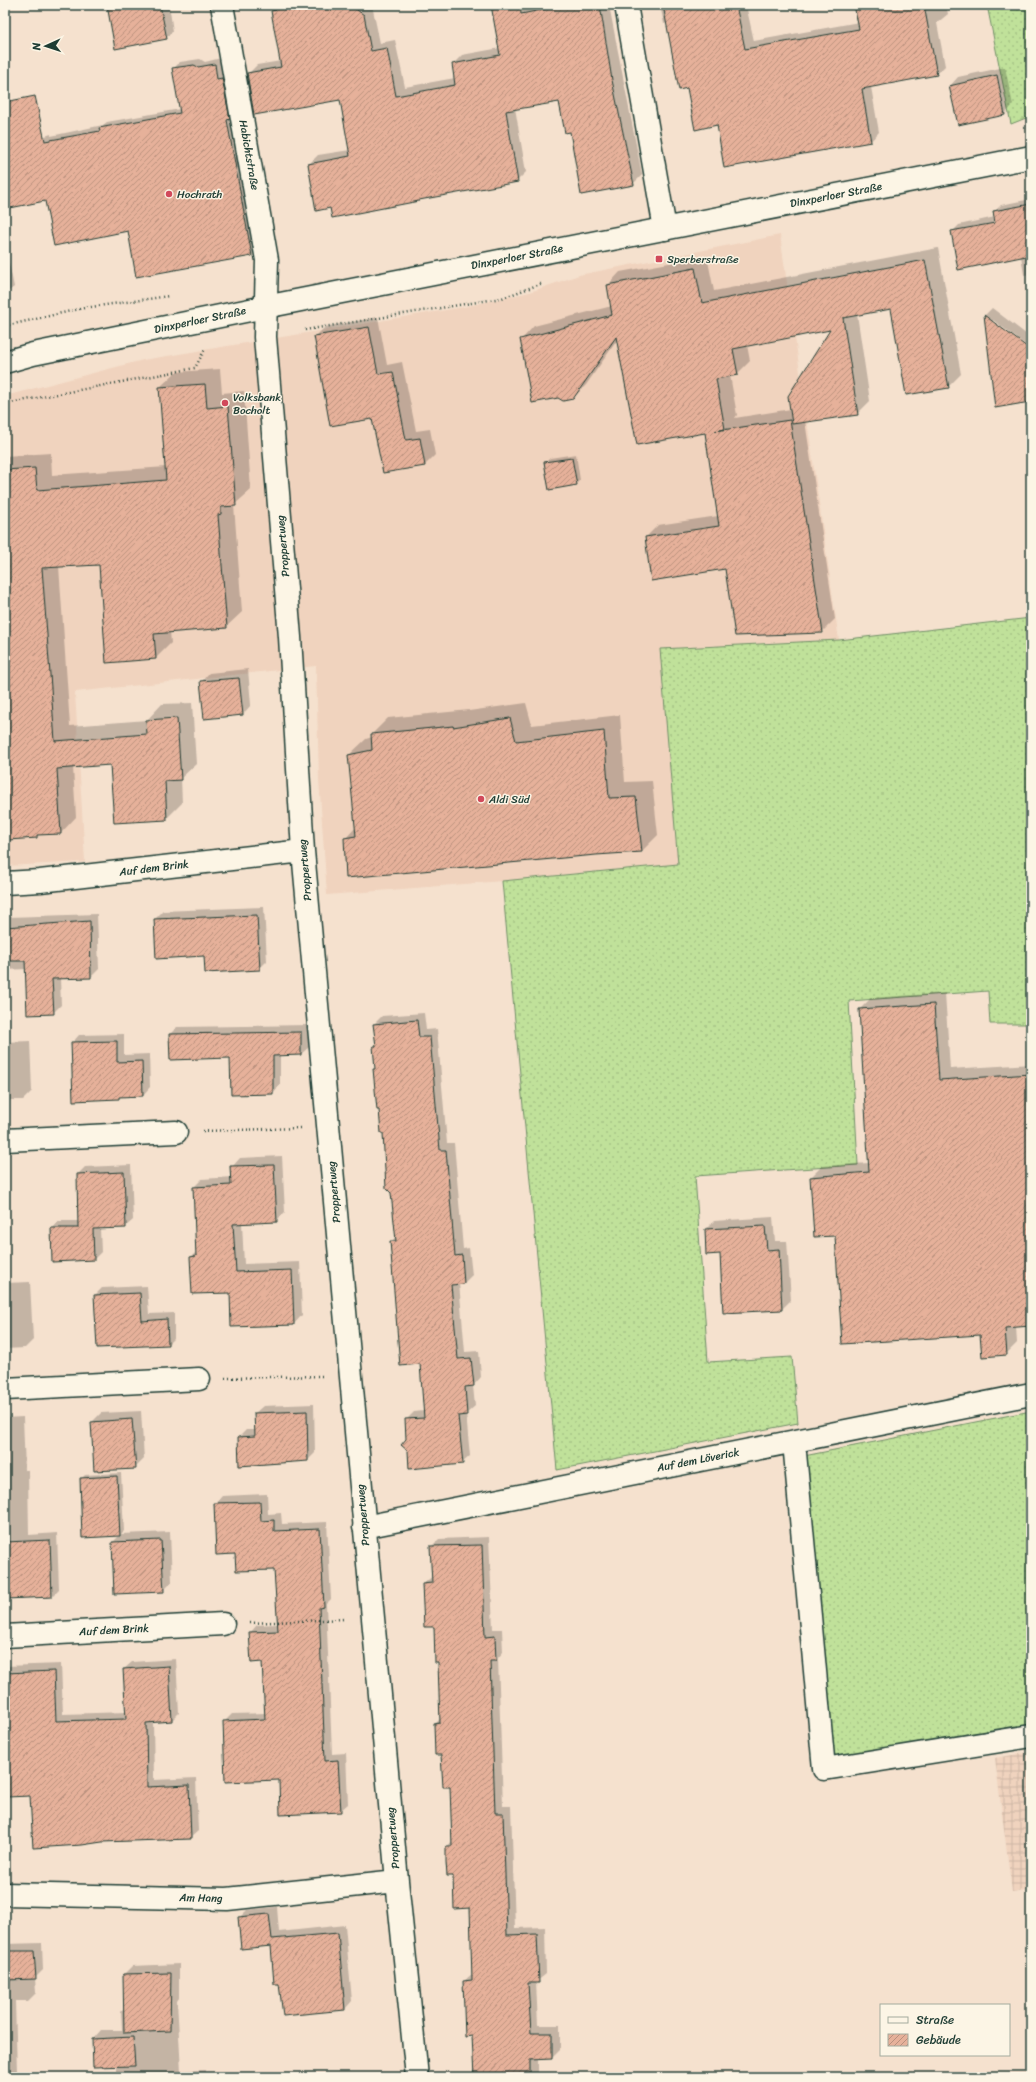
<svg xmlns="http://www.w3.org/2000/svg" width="1036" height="2082" font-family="Sriracha,sans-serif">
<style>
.built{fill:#f0d3be}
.industrial{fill:url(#industrial-grid)}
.grass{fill:url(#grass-dots);stroke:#708f67}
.shadow{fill:#0003;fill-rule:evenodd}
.building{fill:url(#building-hatch);stroke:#1f3d34}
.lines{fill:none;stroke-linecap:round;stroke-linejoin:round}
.minor-casing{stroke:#1f3d34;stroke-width:25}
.primary-casing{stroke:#1f3d34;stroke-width:25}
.path{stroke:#1f3d34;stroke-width:2.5;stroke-dasharray:1 3;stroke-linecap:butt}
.minor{stroke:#fcf5e5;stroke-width:22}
.primary{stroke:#fcf5e5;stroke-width:22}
.poi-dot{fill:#d1495b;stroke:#fcf5e5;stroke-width:1.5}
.labels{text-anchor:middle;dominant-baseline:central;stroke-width:3;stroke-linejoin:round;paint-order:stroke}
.street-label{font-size:11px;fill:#1f3d34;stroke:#fcf5e5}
.poi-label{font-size:11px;fill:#1f3d34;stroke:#fcf5e5;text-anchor:start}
</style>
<defs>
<pattern id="industrial-grid" width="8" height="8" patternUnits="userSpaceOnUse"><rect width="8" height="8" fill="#f0d3be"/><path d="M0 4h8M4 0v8" fill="none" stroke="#cdb6a4"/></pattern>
<pattern id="grass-dots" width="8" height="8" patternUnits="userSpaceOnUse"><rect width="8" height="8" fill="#c0e19a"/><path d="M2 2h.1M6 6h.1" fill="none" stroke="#a5c285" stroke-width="1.8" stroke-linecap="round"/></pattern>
<pattern id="building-hatch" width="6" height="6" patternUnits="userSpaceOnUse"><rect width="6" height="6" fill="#e6b19a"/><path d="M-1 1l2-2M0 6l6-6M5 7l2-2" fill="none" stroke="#ba917e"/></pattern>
</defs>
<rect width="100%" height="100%" fill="#f5e1ce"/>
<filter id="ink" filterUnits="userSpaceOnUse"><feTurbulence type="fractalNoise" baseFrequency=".025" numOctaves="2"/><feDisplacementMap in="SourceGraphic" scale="8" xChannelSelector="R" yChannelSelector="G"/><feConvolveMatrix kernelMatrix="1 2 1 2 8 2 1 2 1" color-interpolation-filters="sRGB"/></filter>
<g filter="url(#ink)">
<!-- built -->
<path class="built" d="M780 235 839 640 660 650 679 864 502 881 327 895 319 779 316 666 75 692 85 862 5 866V396L143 360 464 307 530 292 579 275Z"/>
<!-- industrial -->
<path class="industrial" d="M1031 1752V1889L1012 1892 995 1758Z"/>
<!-- grass -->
<path class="grass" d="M987 5H1031V116L1011 124Z
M1031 618V1024H990L988 991 849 1001 858 1165 695 1176 708 1362 792 1357 798 1423 557 1470 502 881 678 864 660 649 839 640Z
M1031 1411V1726L832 1759 804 1456Z"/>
<!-- shadow -->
<path class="shadow" d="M79 5H98L79 8Z
M108 5H169L173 31 166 38Z
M277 5H372L380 43 395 40 405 87 455 78 453 64 462 55 500 48 492 5H609L642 175 633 184 570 131 560 100 515 108 526 172 517 181 421 198 419 200 331 207 309 164 318 155 350 150 340 98 248 74 257 65 281 61 272 11Z
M660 5H746L754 41 859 22 857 5H946L948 14 937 23 945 66 937 74 871 87 879 132 871 141 718 124 688 87 668 23 664 24Z
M221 58 258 249 252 255 129 230 46 200 5 208V150L51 134V136L103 125 107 122 180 109 173 69 180 62 200 59 205 62Z
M1005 67 1013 105 1005 114 958 124 950 86 958 77Z
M1031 199V274L1024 275 1021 256 952 232 959 225 995 217 994 212 1001 205Z
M5 243 14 287 5 294Z
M938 248 961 374 948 387 891 308 857 314 870 401 857 414 805 421 835 619 822 632 726 568 646 537 658 525 718 516 705 432 618 339 586 385 573 398 522 339 534 326 612 306 608 285 620 272 707 256 714 291ZM832 329 791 409 735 418 737 415 730 375 737 374 750 361 747 345Z
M992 308 1031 338V349L993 320V323L1031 352 1030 401 996 407 985 315Z
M378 317 387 365 402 362 416 431 430 429 435 455 425 465 373 418 315 337 325 327Z
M220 369 222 393 244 391 251 490 234 505 242 612 226 627 170 631 171 643 155 659 100 564 59 566 70 726 147 720 162 704 192 703 196 764 181 778 182 803 166 819 111 764 73 767 76 817 61 833 39 834 37 837H5V456L51 453 52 475 166 467 160 387 176 372Z
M576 454 580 480 576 484 546 462 550 458Z
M248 669 251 705 243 714 201 682 209 673Z
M526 703 532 725 620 715 625 782 652 781 658 835 642 851 347 877 345 839 356 827 349 755 366 739 372 737V734L388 718 469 710V711Z
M264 907 267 961 259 969 155 919 163 911Z
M97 914 99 969 91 977 60 978 61 1005 53 1013 26 969 5 970V915H9V917Z
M945 993 950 1069 1031 1064V1325L1016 1326 1017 1343 1006 1354 981 1334 836 1235 811 1177 822 1166 869 1163 860 1009 871 998Z
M424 1013 426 1030 437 1029 447 1143H454L463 1249 469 1248 472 1275 464 1283H459L465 1352 479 1351 481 1377 473 1386 475 1406 466 1414 470 1456 462 1463 407 1439 406 1420 414 1412 424 1411 421 1363 391 1242 396 1236 384 1132 374 1070 376 1068 374 1047 376 1045 374 1024 382 1016Z
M308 1025 309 1047 301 1054 280 1055V1085L273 1093 231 1057 170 1034 177 1027Z
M124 1034V1055L149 1054 150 1087 143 1095 122 1096 119 1098 72 1043 79 1035Z
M30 1041 32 1091 23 1100H11L5 1103V1042Z
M282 1156 285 1212 276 1221 242 1223 244 1264 300 1262 302 1315 294 1324 231 1292 191 1257 196 1252 194 1187 202 1179 232 1177V1167L240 1158Z
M131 1165 133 1220 125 1227 100 1228 101 1252 94 1259 52 1229 59 1221H79L78 1174 85 1167Z
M773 1217 775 1241H787L791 1300 782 1309 724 1312 720 1253 706 1229 714 1221Z
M30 1282 33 1340 25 1348 5 1349V1283Z
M147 1286 149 1314 174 1313V1338L168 1344 95 1295 102 1288Z
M314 1404 315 1453 308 1460 239 1437 246 1430H256L255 1413 263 1406Z
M141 1411 144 1459 135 1468 92 1422 101 1413Z
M23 1417 25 1470H28L29 1535 57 1533 59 1589 52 1596 5 1598V1418Z
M121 1473 124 1531 121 1534 170 1532 172 1582 163 1591 113 1542 120 1535 83 1537 81 1479 85 1475Z
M267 1494 268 1514 281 1513 282 1524 327 1522 331 1599 326 1604 332 1754 346 1753 348 1804 340 1811 280 1779 224 1722 232 1714 266 1713 263 1661 250 1633 257 1625 278 1624 275 1569 236 1553 215 1504 222 1496Z
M489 1537 493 1629H502L503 1652 498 1658 503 1806H511L515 1928 545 1927 546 1974 536 1982 538 2025H560V2050L552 2058 538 2059V2077H475L473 2035 464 1981 473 1973 471 1907 454 1875 447 1847 452 1841 451 1786 435 1724 441 1718 439 1662 435 1626 423 1584 433 1576 431 1547 439 1539Z
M176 1659 179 1713 172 1720 153 1721 154 1780 196 1778 198 1831 190 1838 31 1795 5 1796V1666L61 1664 63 1714 127 1712 124 1669 132 1662Z
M277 1907 279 1932 345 1925 352 2001 345 2009 239 1918 247 1910Z
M42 1943 43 1970 35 1978 36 1993 28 2001H15L17 2072H35V2077H5V1944Z
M179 1964V1998L177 2001 181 2071 205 2070V2077H117V2065L93 2039 101 2030H122L121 2012 124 2009V1974L132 1966Z"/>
<!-- building -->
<path class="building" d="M107 5H160L167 39 115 49Z
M276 5H350L364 15 371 51 387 48 396 96 455 85 452 64 500 55 491 5H520L521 14 567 5H600L612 80 634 185 581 195 570 132 565 133 559 102 506 111 518 182 419 200V201L332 218 330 208 316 211 308 164 350 156 340 100 254 115 247 73 281 67 271 11 276 10Z
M663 5H736L745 49 859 29 854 5H924L937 75 862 89 871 142 724 168 717 125 695 130 687 88 679 90Z
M215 64 217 79 222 78 230 119 227 120 252 256 136 277 128 231 54 246 45 201 5 209V102L35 96 45 141 100 131 99 128 180 113 172 68 194 65 198 67Z
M997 75 1005 115 958 125 949 86Z
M1031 204V255L958 270 951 231 995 223 993 211Z
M925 260 949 388 906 395 891 309 843 318 858 415 792 424 788 396 830 330 733 349 738 375 716 379 725 429 715 431 790 420 823 633 735 636 725 569 651 581 645 537 719 526 705 433 637 445 616 337 573 399 563 401 558 398 532 403 520 339 612 315 607 285 695 268 702 303Z
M984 315 1031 350V378L1029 379 1030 402 995 408Z
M369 327 378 374 393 372 406 440 420 438 425 466 383 473 372 419 330 426 314 336Z
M205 384 207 408 228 406 236 506 221 507V514L218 515 227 628 154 634 156 659 106 663 99 565 42 568 55 741 147 734 146 720 177 718 181 780 165 781 167 820 114 823 110 765 57 769 61 834 37 835V838L8 840V837L5 838V470L35 468 37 490 166 480 159 387Z
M572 458 577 485 549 490 544 462Z
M239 678 243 715 204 719 200 681Z
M510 718 516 741 604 731 609 798 636 797 642 852 596 855 346 878 344 838 356 836 348 755 372 750 371 734 453 726V727Z
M257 915 260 970 205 973 204 956 156 959 154 919Z
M90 921 91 978 52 979 54 1014 27 1015 25 961H5V927Z
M934 1004 939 1080 1031 1074V1326L1005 1328 1007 1355 982 1357 980 1335 842 1344 835 1236 814 1237 810 1177 869 1172 859 1009Z
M417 1020 419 1037H430L440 1150H446L455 1256 462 1255 464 1284 451 1285 458 1359 471 1358 474 1386 465 1387 467 1415 458 1416 463 1464 409 1469 408 1451 401 1445 406 1439 405 1419 424 1418 420 1364 400 1366 390 1241H396L391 1193 386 1188 383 1133H381L379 1110H377L373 1069H375L373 1046H376L373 1024Z
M301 1032V1055L273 1056V1094L231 1095 230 1058 170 1060 169 1034Z
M117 1041V1062L142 1061 143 1096 119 1097V1099L73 1101 71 1042Z
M274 1165 277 1222 233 1224 236 1272 292 1270 294 1325 231 1327 230 1293 192 1294 190 1257 196 1256 193 1187 231 1185 230 1166Z
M124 1172 126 1228 93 1229 94 1260 52 1262 51 1228H78L77 1174Z
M765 1226 767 1250 779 1249 782 1310 723 1313 720 1254 706 1255 705 1229Z
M140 1293 142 1321 167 1319 168 1345 97 1348 94 1295Z
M307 1411 308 1461 239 1466 238 1437 255 1436 254 1413Z
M132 1419 136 1469 94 1471 91 1422Z
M117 1476 120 1536 82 1538 80 1478Z
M260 1502 261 1521 274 1520V1531L320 1529 324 1607 319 1608 325 1761 338 1760 341 1812 280 1815 279 1780 225 1782 223 1721 265 1719 262 1662 251 1663 249 1632 278 1631 274 1570 236 1571 235 1554 216 1555 214 1503Z
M50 1540 52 1597 5 1599V1542Z
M161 1540 164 1592 114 1594 112 1542Z
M482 1545 485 1637 495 1636 496 1661H490L495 1813H503L507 1935 537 1934 539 1983H528L531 2033H552V2059L530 2060V2077H474L472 2036 465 2037 463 1981 472 1980 470 1908 454 1909 453 1876H447L446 1862V1846H452L450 1787H443L441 1755H435L434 1724 440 1723 438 1663H435L434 1627H424L422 1584 432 1583 430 1546Z
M169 1666 172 1721 146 1723 147 1787 189 1785 191 1839 102 1842 82 1845 33 1848 30 1796 7 1797 5 1673 54 1671 56 1721 126 1719 123 1669Z
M269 1914 272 1939 338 1933 345 2010 283 2016 279 1984H274L271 1946 241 1949 238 1917Z
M5 1951H34L36 1979 5 1980Z
M171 1973 170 2031 124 2033 123 1974Z
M133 2037 135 2066 93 2067 92 2039Z"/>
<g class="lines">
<defs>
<path id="minor" d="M222 5 267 260 265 337 290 637 303 851 397 1881 417 2077
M626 5 665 229
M5 883 40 881 303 851
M5 1140 176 1132
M5 1389 199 1379
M794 1442 824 1769 1031 1736
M364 1527 1031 1394
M5 1636 223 1624
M5 1894 227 1899 397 1881"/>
<path id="primary" d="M5 362 33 354 265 307 1031 157"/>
</defs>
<!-- minor casing -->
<use href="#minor" class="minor-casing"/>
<!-- primary casing -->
<use href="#primary" class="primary-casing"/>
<!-- path -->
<path class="path" d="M1024 128 1031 125
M5 326 84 308 169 296
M305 330 502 298 543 283
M5 404 195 368 205 349
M203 1131 300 1128
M225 1378 322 1376
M250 1623 345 1619"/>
<!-- minor -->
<use href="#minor" class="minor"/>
<!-- primary -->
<use href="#primary" class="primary"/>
</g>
</g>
<!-- markers -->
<g class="poi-dot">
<circle cx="169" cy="194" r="4"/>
<rect x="655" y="255" width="8" height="8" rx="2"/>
<circle cx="225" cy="403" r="4"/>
<circle cx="481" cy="799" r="4"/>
</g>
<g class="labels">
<!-- street labels -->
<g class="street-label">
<text transform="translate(249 155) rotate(80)">Habichtstraße</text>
<text transform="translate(836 195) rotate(-11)">Dinxperloer Straße</text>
<text transform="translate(517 257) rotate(-11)">Dinxperloer Straße</text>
<text transform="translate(200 320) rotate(-12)">Dinxperloer Straße</text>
<text transform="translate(283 546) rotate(-95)">Proppertweg</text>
<text transform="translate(154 868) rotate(-7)">Auf dem Brink</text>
<text transform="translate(305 870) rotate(-95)">Proppertweg</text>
<text transform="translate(334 1192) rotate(-95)">Proppertweg</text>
<text transform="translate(698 1460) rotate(-11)">Auf dem Löverick</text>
<text transform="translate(363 1515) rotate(-95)">Proppertweg</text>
<text transform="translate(114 1630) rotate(-3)">Auf dem Brink</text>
<text transform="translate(393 1838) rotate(-95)">Proppertweg</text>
<text transform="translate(201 1898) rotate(1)">Am Hang</text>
</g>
<!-- poi labels -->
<g class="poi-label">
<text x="177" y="194">Hochrath</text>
<text x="667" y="259">Sperberstraße</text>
<text x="233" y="397">Volksbank<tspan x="233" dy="13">Bocholt</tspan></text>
<text x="489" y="799">Aldi Süd</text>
</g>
</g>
<!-- margin -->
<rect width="1036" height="2082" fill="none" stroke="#fcf5e5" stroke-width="20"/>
<rect x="10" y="10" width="1016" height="2062" fill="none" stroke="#1f3d34" stroke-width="1.5" filter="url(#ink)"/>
<!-- legend -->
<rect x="880" y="2004" width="130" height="52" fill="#fcf5e5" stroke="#a4ab9e"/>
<rect x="888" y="2017" width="20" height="6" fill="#fcf5e5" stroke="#a4ab9e"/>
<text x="916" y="2024" font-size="12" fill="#1f3d34">Straße</text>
<rect x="888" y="2034" width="20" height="12" fill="url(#building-hatch)" stroke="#a4ab9e"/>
<text x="916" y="2044" font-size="12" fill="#1f3d34">Gebäude</text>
<!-- north arrow -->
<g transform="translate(46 46) rotate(267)" stroke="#fcf5e5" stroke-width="3" paint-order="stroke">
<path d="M0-3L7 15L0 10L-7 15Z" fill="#1f3d34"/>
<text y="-6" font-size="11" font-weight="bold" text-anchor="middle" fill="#1f3d34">N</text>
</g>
</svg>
